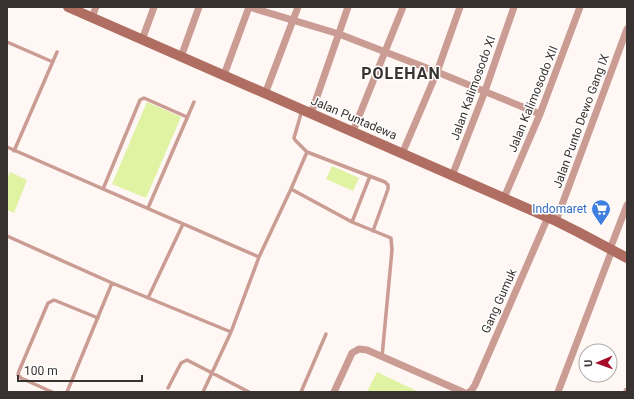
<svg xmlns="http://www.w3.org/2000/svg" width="634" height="399" font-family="Roboto,sans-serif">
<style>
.green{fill:#dff3a2}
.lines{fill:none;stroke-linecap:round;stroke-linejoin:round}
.lane{stroke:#ca9c93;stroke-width:3.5}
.street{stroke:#ca9c93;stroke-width:7}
.secondary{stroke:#b06e62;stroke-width:10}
.labels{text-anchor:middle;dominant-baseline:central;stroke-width:3;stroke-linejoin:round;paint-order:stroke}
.street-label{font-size:12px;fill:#383331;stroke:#fff}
.shop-label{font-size:12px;fill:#366cbe;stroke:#fff;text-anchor:end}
.district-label{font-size:16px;font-weight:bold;letter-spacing:1px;fill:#383331;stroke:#fff}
</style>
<rect width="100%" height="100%" fill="#fef7f3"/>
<!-- green -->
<path class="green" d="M147 102 181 117 146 198 112 184Z
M332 166 359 178 353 191 326 179Z
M10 172 27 180 14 213 7 210V179Z
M377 372 419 392H367Z"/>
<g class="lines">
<!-- lane -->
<path class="lane" d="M7 42 53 62
M302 110 294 138 295 140 307 152
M7 147 259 257
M14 151 57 52
M103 189 140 100 144 98 187 117
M291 189 352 222 391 238 392 250 382 357
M148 208 194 102
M352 222 370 176
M7 236 112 283 231 332
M148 298 183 224
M168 388 181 363 187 360 249 392
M52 392 21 378 18 375 19 371 48 303 54 300 98 318
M67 392 112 283
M203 392 231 332 259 257 291 189 307 152 385 182 388 185V189L373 231
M301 392 326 334"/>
<!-- street -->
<path class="street" d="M249 7 339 34 437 72 540 114
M92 17 96 7
M142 40 154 7
M181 57 199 7
M224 75 249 7
M265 94 298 7
M311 114 348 7
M353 131 403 7
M402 154 437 72 460 7
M452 176 485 91 514 7
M504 198 540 114 580 7
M556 221 627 29
M610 249 627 205
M334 392 352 353 359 349 367 350 463 392
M469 392 471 391 475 385 548 217
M558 392 612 250
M627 392V391"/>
<!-- secondary -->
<path class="secondary" d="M68 7 556 221 578 232 627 258"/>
</g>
<!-- icons -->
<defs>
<symbol id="supermarket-pin" viewBox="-11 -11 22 30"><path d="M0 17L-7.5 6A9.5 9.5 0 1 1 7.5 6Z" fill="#3f7fe0" stroke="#fff"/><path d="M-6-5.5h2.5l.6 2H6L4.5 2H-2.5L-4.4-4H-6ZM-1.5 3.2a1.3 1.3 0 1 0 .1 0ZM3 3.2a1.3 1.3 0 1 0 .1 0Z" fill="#fff"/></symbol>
</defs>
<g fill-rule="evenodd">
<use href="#supermarket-pin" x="590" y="198" width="22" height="30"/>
</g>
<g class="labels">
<!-- street labels -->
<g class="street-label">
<text transform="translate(473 88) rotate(-70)">Jalan Kalimosodo XI</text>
<text transform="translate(533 99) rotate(-68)">Jalan Kalimosodo XII</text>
<text transform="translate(354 118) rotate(23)">Jalan Puntadewa</text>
<text transform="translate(581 121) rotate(-70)">Jalan Punto Dewo Gang IX</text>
<text transform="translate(499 301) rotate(-66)">Gang Gumuk</text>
</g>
<!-- shop labels -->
<g class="shop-label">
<text x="587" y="209">Indomaret</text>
</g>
<!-- district labels -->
<g class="district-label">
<text x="401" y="73">POLEHAN</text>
</g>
</g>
<!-- border -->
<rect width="634" height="399" fill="none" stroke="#383331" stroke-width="16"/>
<!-- north arrow -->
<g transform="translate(598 363) rotate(268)"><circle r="19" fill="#ffffff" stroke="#afadad"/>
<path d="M0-3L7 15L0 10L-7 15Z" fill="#a60c2a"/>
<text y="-6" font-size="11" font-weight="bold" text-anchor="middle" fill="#383331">U</text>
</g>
<!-- scale -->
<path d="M18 375v6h124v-6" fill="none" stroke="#383331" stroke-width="2"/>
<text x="24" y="375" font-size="12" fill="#383331" stroke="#ffffff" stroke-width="3" paint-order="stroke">100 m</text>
</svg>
